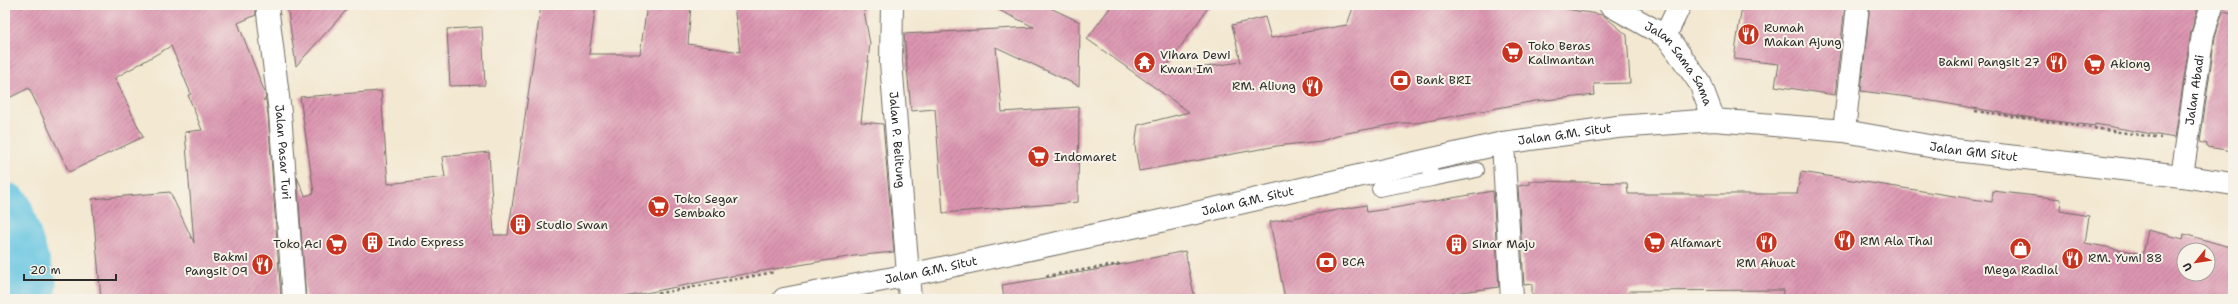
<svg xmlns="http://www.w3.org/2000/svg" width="2238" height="304" font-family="'Shantell Sans',sans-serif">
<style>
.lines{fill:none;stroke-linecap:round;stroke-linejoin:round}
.river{stroke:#64c5e2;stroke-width:55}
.building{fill:url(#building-hatch);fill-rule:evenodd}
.lane-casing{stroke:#716d65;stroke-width:16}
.street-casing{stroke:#716d65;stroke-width:24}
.secondary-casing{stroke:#716d65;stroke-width:24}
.path{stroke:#716d65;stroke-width:2.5;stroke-dasharray:3 3;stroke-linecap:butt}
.lane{stroke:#fff;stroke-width:14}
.street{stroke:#fff;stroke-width:22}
.secondary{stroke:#fff;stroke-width:22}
.labels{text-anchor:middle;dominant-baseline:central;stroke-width:4;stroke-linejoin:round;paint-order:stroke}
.poi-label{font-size:12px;fill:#2b2b2b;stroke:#f7f3e8;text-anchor:start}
.street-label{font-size:12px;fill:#2b2b2b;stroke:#f7f3e8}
</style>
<defs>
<pattern id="building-hatch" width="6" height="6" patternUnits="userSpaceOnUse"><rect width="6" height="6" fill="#dc95b0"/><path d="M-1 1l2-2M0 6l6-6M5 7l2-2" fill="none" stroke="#b37a8f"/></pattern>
</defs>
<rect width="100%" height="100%" fill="#f7f3e8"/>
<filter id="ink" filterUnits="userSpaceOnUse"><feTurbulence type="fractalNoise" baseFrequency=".025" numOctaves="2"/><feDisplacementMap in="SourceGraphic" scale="8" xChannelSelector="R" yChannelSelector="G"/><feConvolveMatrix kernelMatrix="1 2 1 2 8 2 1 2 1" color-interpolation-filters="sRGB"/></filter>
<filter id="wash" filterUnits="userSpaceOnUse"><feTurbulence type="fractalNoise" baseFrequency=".012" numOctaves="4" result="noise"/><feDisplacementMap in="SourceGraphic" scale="16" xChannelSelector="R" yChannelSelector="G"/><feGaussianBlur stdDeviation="0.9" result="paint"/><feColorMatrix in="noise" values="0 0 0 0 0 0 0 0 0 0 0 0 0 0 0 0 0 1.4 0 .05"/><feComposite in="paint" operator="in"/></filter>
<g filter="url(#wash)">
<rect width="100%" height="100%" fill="#f3e8d1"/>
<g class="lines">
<!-- river -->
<path class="river" d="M5 210 29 284 21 299"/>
</g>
<g id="blocks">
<!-- building -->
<path class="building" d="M5 5H255L256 15 238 23 265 93 266 98 263 100H266L268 114 281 299H101L92 199 170 192 194 243 185 132 202 130 188 95 191 94 171 46 115 78 143 137 69 172 29 88 5 100Z
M287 5H351L296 66Z
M541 5H596L589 54H640L647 5H691L688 44 740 52 734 5H863L870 44 861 122 883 124 894 252 854 256 732 276 615 299H306L297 177 305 196 314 193 300 97 381 91 388 184 445 177 442 157 489 152 494 235H508Z
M988 5H1044L1080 22 1079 86 996 47 1002 112 1079 107 1078 202 943 213 935 109 911 111 904 34 1034 27Z
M1112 5H1210L1162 73 1241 62 1232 25 1265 17 1271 38 1347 25 1354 5H1560V8L1603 15 1627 35 1630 83 1594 84 1595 95 1535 101 1417 123H1401L1347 133 1321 141 1277 146 1139 171 1135 146 1138 125 1189 112 1087 39Z
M1742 5H1845L1835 95 1775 86 1779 64 1734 59Z
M1870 5H2187L2198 7 2191 32 2175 138 2095 124V126L2038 119 1908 97 1861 91Z
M2223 11 2233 13V151L2207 147V144L2200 142 2215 37Z
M482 27 485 85 450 86 447 29Z
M1801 172 1992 202 1993 191 2061 199 2060 211 2089 216 2085 243 2143 254 2148 230 2183 239 2184 234 2233 248V299H1782L1783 290 1629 291V299H1532V284L1524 285 1518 186 1530 184V181L1627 183 1628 194H1797ZM2184 250H2208V274H2184Z
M1493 191 1499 287 1410 299H1285L1270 222 1366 205 1367 212 1394 208Z
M1185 251 1195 299H1004L1002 285 1095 270Z"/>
</g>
</g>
<g filter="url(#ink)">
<use href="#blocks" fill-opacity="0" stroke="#716d65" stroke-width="1"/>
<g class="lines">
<defs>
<path id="lane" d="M1432 179 1477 170
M1379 189 1432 179 1428 160"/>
<g id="street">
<path d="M1665 36 1680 5"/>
<path d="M1844 131 1858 5"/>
<path d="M1503 143 1512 299"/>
<path id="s1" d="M2182 176 2203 34 2212 5"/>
</g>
<g id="secondary">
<path id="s2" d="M267 5 280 113 294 299"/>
<path id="s3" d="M892 5 891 62 910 299"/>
<path id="s4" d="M1610 5 1665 36 1670 41 1700 83 1714 120"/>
<path id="s5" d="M784 299 909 275 1156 222 1503 143 1617 127 1714 120 1844 131 1946 149 2182 176 2233 184"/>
</g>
</defs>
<!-- lane casing -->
<use href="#lane" class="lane-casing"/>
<!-- street casing -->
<use href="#street" class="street-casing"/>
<!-- secondary casing -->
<use href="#secondary" class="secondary-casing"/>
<!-- path -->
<path class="path" d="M1975 111 2161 138
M1046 276 1120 264
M628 299 775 272"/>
<!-- lane -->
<use href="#lane" class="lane"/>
<!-- street -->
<use href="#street" class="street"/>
<!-- secondary -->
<use href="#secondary" class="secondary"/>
</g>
</g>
<!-- icons -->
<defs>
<symbol id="restaurant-disc" viewBox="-11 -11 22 22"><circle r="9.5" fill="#c8321e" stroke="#f7f3e8"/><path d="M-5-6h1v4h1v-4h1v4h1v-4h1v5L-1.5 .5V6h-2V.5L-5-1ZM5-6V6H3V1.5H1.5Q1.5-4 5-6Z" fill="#fff"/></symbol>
<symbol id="supermarket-disc" viewBox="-11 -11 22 22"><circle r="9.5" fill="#c8321e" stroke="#f7f3e8"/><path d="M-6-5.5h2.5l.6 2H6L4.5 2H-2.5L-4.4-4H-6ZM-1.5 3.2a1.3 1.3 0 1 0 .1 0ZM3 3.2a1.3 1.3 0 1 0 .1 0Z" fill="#fff"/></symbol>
<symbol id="temple-disc" viewBox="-11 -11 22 22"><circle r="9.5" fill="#c8321e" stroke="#f7f3e8"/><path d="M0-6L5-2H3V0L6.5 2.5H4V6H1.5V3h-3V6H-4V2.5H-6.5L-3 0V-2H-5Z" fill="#fff"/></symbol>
<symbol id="bank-disc" viewBox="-11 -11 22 22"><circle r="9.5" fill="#c8321e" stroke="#f7f3e8"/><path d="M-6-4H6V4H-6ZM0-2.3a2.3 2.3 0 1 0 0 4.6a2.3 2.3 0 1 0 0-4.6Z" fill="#fff"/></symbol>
<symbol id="building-disc" viewBox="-11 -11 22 22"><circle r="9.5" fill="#c8321e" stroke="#f7f3e8"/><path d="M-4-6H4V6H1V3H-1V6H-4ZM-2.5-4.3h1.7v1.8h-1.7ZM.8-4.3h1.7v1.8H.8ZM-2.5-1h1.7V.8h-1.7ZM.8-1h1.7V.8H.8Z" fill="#fff"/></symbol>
<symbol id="shop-disc" viewBox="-11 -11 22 22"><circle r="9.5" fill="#c8321e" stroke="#f7f3e8"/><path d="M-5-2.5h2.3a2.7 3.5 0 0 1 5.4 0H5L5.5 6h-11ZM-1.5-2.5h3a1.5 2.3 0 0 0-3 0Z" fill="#fff"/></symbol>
</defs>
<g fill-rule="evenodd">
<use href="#restaurant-disc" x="1736" y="22" width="25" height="25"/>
<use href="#supermarket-disc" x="1500" y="40" width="25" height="25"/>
<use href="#temple-disc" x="1132" y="50" width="25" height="25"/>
<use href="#restaurant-disc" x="2044" y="50" width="25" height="25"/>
<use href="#supermarket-disc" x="2082" y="52" width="25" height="25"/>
<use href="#bank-disc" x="1388" y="68" width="25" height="25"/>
<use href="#restaurant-disc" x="1300" y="74" width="25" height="25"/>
<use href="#supermarket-disc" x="1026" y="144" width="25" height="25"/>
<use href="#supermarket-disc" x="646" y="194" width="25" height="25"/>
<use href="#building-disc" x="508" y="212" width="25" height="25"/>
<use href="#restaurant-disc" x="1832" y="228" width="25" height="25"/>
<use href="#building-disc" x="360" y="230" width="25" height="25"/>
<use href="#restaurant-disc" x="1754" y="230" width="25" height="25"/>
<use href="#supermarket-disc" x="1642" y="230" width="25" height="25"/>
<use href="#supermarket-disc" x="324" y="232" width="25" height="25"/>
<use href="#building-disc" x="1444" y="232" width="25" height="25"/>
<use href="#shop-disc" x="2008" y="236" width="25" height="25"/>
<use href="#restaurant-disc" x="2060" y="246" width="25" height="25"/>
<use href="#bank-disc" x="1314" y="250" width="25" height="25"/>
<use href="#restaurant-disc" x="250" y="252" width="25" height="25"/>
</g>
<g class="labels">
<!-- poi labels -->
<g class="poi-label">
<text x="1764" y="28">Rumah<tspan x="1764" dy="14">Makan Ajung</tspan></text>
<text x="1528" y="46">Toko Beras<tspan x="1528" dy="14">Kalimantan</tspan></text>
<text x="1160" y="55">Vihara Dewi<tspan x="1160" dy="14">Kwan Im</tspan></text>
<text x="2040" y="62" text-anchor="end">Bakmi Pangsit 27</text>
<text x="2110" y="64">Akiong</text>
<text x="1416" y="80">Bank BRI</text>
<text x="1296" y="86" text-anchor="end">RM. Aliung</text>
<text x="1054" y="157">Indomaret</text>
<text x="674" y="199">Toko Segar<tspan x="674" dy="14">Sembako</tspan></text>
<text x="536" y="225">Studio Swan</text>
<text x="1860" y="241">RM Ala Thai</text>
<text x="388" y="242">Indo Express</text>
<text x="1670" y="243">Alfamart</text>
<text x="322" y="244" text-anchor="end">Toko Aci</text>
<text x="1472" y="244">Sinar Maju</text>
<text x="248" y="257" text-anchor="end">Bakmi<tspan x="248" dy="14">Pangsit 09</tspan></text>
<text x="2088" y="258">RM. Yumi 88</text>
<text x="1342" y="262">BCA</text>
<text x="1766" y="263" text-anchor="middle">RM Ahuat</text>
<text x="2021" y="270" text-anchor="middle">Mega Radial</text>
</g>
<!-- street labels -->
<g class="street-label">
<text stroke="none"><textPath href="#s4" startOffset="93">Jalan Sama Sama</textPath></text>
<text stroke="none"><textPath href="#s1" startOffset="87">Jalan Abadi</textPath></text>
<text stroke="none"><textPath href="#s5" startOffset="798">Jalan G.M. Situt</textPath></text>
<text stroke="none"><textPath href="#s3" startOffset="135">Jalan P. Belitung</textPath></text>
<text stroke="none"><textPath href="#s2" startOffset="148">Jalan Pasar Turi</textPath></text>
<text stroke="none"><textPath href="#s5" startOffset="1210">Jalan GM Situt</textPath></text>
<text stroke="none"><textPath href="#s5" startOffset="474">Jalan G.M. Situt</textPath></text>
<text stroke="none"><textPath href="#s5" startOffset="150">Jalan G.M. Situt</textPath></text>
</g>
</g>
<!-- margin -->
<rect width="2238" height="304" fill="none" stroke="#f7f3e8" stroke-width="20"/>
<!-- north arrow -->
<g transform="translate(2196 262) rotate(240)"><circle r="19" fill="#f7f3e8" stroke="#a5a39c"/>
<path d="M0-3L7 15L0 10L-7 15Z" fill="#c8321e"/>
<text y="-6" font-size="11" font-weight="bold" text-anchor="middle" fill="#2b2b2b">U</text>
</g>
<!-- scale -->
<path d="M24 274v6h92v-6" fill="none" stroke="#2b2b2b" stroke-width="2"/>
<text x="30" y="274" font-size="12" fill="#2b2b2b" stroke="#f7f3e8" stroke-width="3" paint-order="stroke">20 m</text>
</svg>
